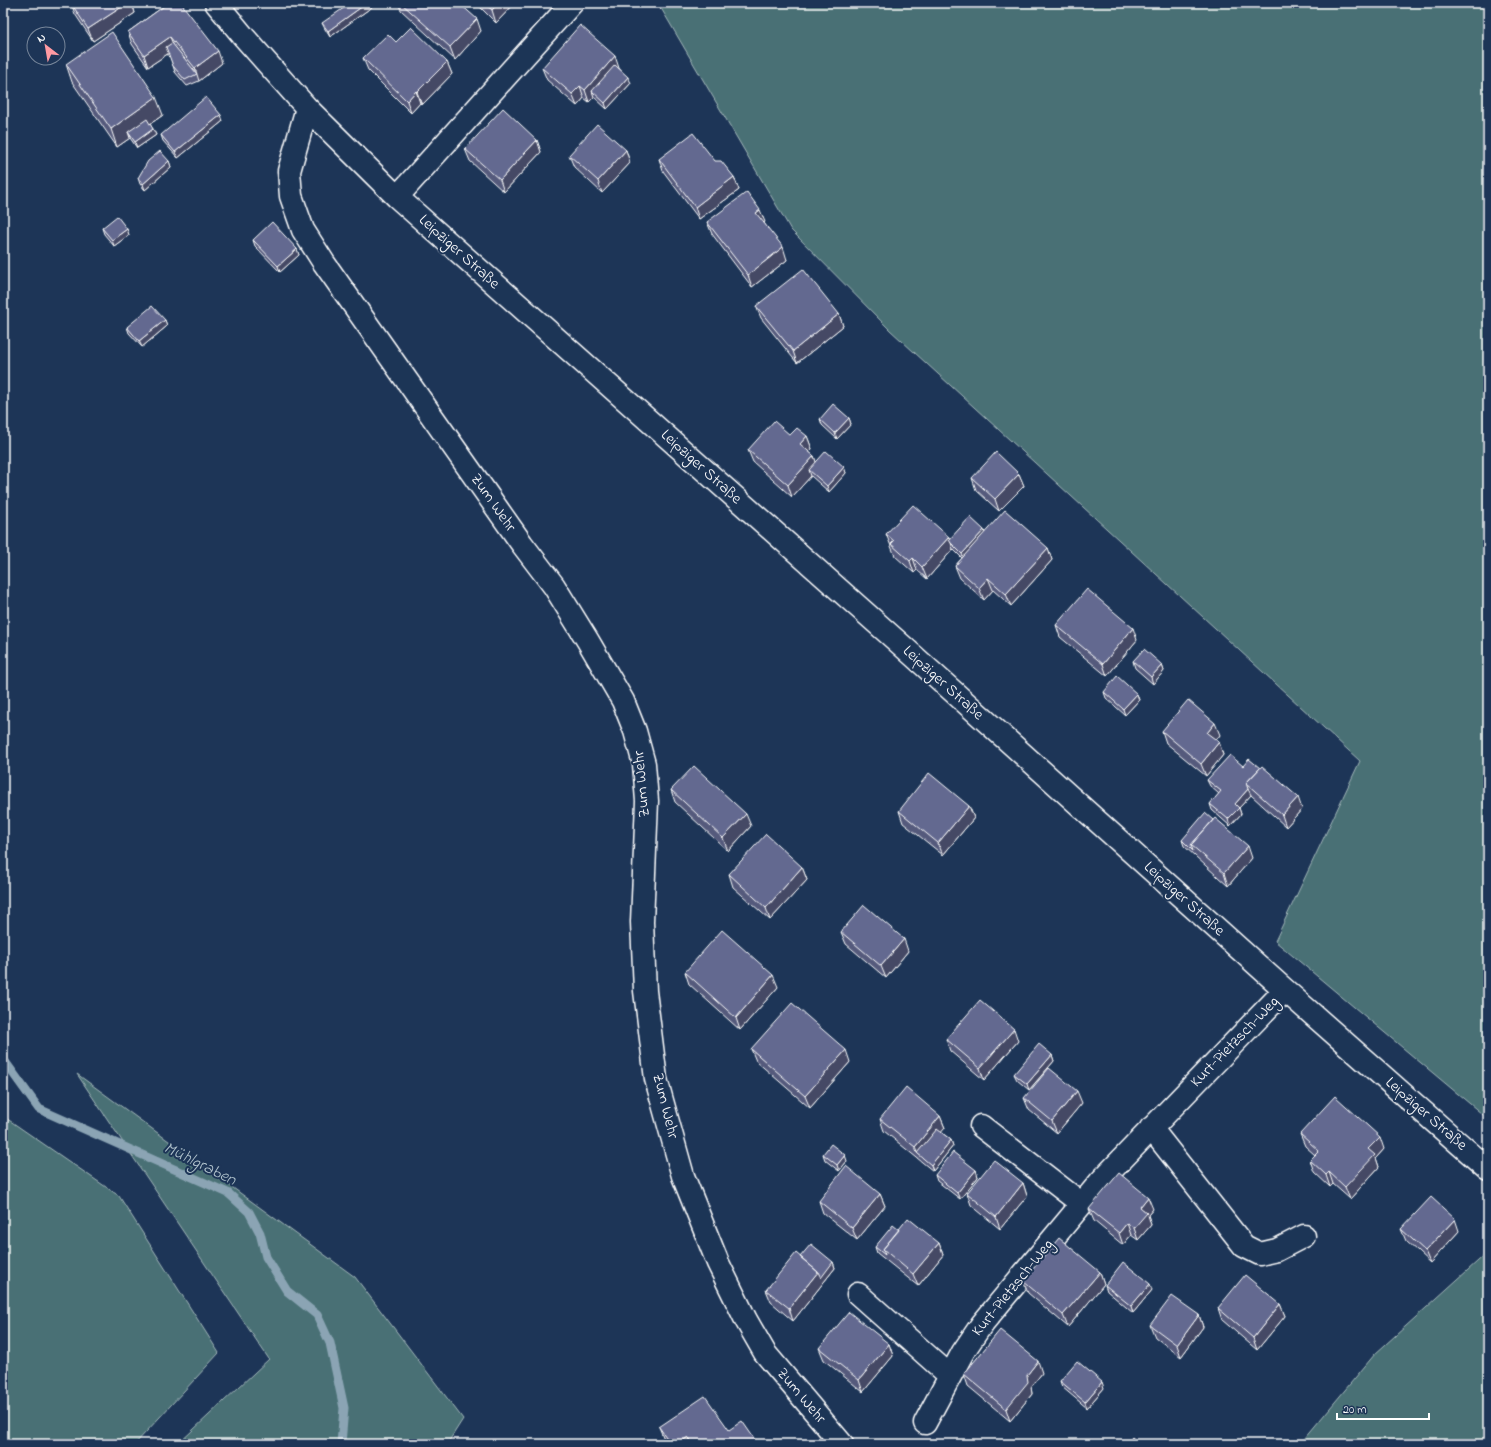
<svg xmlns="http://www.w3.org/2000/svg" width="1491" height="1447" font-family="'Indie Flower',sans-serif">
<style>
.green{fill:#487074;stroke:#a4b8ba}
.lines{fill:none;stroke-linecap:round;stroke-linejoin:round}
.stream{stroke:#8ba4b4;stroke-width:9}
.minor-casing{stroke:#fff;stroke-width:25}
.minor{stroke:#1d3557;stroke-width:22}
.wall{fill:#555a7c;stroke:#fff}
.shaded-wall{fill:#454a65;stroke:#fff}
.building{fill:#636990;stroke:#fff}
.labels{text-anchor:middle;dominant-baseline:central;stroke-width:4;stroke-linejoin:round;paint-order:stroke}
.street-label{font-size:16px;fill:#fff;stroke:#1d3557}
.water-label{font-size:17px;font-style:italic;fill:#b1c3cd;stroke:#1d3557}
</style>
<rect width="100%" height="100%" fill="#1d3557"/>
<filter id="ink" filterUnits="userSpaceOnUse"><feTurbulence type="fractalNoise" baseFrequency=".025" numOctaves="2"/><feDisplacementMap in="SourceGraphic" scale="8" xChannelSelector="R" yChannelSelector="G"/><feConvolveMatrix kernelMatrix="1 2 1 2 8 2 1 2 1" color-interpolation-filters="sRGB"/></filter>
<g filter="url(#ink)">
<!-- green -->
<path class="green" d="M658 3H1488V1119L1275 941 1360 761 890 330 791 230Z
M77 1074 355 1277 463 1419 447 1444H178L269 1359Z
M3 1116 119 1196 219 1353 135 1444H3Z
M1488 1252V1444H1300L1375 1354Z"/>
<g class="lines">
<!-- stream -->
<path class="stream" d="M3 1059 39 1109 228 1193 249 1212 260 1233 266 1257 287 1291 317 1315 330 1343 344 1408 341 1444"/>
<defs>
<path id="minor" d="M216 3 244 37 307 108 397 197 907 650 1285 990 1488 1169
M307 108 289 171 291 196 303 230 324 263 522 544 554 586 588 641 623 701 635 731 644 764 647 801 642 922 645 991 656 1079 683 1176 718 1263 746 1320 765 1353 842 1444
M397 197 572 3
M981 1126 1082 1204
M1151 1128 1244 1246 1260 1254 1277 1250 1304 1236
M858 1294 950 1376
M925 1423 963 1352 982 1324 1100 1182 1285 990"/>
</defs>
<!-- minor casing -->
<use href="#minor" class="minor-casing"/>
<!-- minor -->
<use href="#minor" class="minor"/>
</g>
<!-- wall -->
<path class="wall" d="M71 3H132L135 13 93 41 75 14Z
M398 3H459L481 31 455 60 401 10Z
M476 3H515L496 23Z
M167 4 222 63 199 81 187 86 175 72 169 53 148 67 132 44 128 32Z
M372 7 330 37 325 29 322 23Z
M396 42 447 62 452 74 422 105 420 103 411 113 368 70 363 58Z
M66 64 163 115 150 124 153 129 156 135 137 148 130 138 117 147 72 82Z
M542 68H619L631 83 607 109 594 97 589 102 584 98 577 106 547 80Z
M223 121 178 158 163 141 161 135Z
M537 140 541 152 504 192 470 161 465 149Z
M626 150 630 163 602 193 574 167 569 155Z
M659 159 715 161 734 177 739 190 699 219 663 171Z
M169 161 171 167 145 190 140 184 138 178Z
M707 222H765L764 223 787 260 752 287 712 234Z
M102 228 127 229 129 235 114 246 104 234Z
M253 240 297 249 299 255 280 272 255 246Z
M756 306 839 314 843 326 797 363 761 318Z
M165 320 167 326 142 347 129 333 127 327Z
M849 418 851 424 837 439 822 425 820 419Z
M790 435 807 436 812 449 809 452 814 456 816 462 844 467 846 473 829 492 811 476 792 497 753 462 748 450Z
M1019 474 1024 486 999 511 976 490 972 478Z
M985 533 1048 548 1052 560 1011 606 993 590 984 600 960 578 955 566 962 558 953 549 927 579 917 570 914 573 895 556 886 534 949 537V540Z
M1056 625 1137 640 1107 676 1060 637Z
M1133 661 1162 665 1164 671 1153 684 1135 668Z
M1104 692 1137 694 1139 700 1125 715 1106 698Z
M1162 731 1220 735 1216 740 1219 742 1223 755 1206 776 1166 743Z
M1243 766 1302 809 1286 827 1251 795 1239 808 1241 814 1230 826 1212 810 1210 804 1219 794 1210 786 1207 780Z
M671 790 751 826 728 851 675 802Z
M969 806 974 818 943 855 903 823 899 811Z
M1213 820 1252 858 1228 886 1184 846 1182 840Z
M802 867 807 880 770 920 733 887 729 874Z
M841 932 908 951 886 978 846 944Z
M685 972 778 987 740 1030 689 984Z
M946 1039 1018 1041 984 1080 950 1051Z
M751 1049 850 1062 810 1108 756 1061Z
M1052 1055 1054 1061 1029 1090 1017 1080 1014 1074Z
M1024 1098 1082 1103 1057 1133 1029 1110Z
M940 1116 945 1128 941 1132 951 1140 953 1146 933 1171 884 1131 880 1119Z
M1300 1134 1384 1149 1376 1158 1379 1167 1350 1199 1333 1184 1330 1187 1314 1172 1310 1160 1315 1155 1305 1146Z
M823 1154 847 1161 839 1171 825 1160Z
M976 1170 978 1177 960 1199 937 1181 935 1175Z
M1023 1183 1027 1196 1000 1229 971 1205 967 1193Z
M880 1194 885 1206 857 1240 823 1213 819 1201Z
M1089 1209H1153L1148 1215 1151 1225 1138 1240 1131 1235 1123 1245 1094 1221Z
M1401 1229 1459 1231 1430 1263 1406 1241Z
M899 1230 939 1243 943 1255 918 1286 877 1253 875 1247Z
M800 1257 833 1262 835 1268 793 1321 771 1302 766 1290Z
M1100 1272 1104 1284 1068 1327 1028 1293 1023 1281Z
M1105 1285 1152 1290 1133 1313 1107 1291Z
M1280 1304 1285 1316 1257 1350 1222 1320 1218 1308Z
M1199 1315 1203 1327 1181 1357 1155 1337 1150 1325Z
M889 1344 893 1356 863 1392 824 1360 819 1348Z
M1042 1373 1031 1387 1032 1394 1010 1421 968 1386 964 1374Z
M1060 1381 1104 1388 1087 1408 1062 1387Z
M659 1427 729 1430 758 1444H667L664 1439Z"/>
<!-- shaded-wall -->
<path class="shaded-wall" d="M128 3H132L135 13 93 41 88 29Z
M367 3H371L372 7 330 37 328 31Z
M499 3H515L496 23 492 10Z
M477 19 481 31 455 60 450 47Z
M170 37 175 49 148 67 144 55Z
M218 51 222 63 199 81 195 68Z
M615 56 619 68 596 95 592 91 594 97 589 102 585 90Z
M447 62 452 74 422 105 417 92Z
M628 77 631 83 607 109 605 103Z
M580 86 584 98 577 106 572 94Z
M416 91 420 103 411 113 407 101Z
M156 97 163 115 131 137 128 132 130 138 117 147 111 129Z
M221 115 223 121 178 158 175 152Z
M153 129 156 135 137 148 135 142Z
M537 140 541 152 504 192 500 180Z
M626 150 630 163 602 193 598 181Z
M169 161 171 167 145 190 143 184Z
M734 177 739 190 699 219 695 207Z
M760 210 765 222 761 225 756 213Z
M127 229 129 235 114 246 112 240Z
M783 247 787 260 752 287 748 275Z
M297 249 299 255 280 272 278 266Z
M839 314 843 326 797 363 793 351Z
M165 320 167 326 142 347 139 341Z
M849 418 851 424 837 439 835 433Z
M807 436 812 449 805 456 800 444Z
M814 456 818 468 809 470 811 476 792 497 788 485Z
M844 467 846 473 829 492 827 486Z
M1019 474 1024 486 999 511 995 499Z
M984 530 986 536 965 560 962 554Z
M949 537 953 549 927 579 922 567Z
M1048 548 1052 560 1011 606 1006 594Z
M913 558 917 570 914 573 910 561Z
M988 578 993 590 984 600 979 588Z
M1133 628 1137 640 1107 676 1103 664Z
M1162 665 1164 671 1153 684 1151 677Z
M1137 694 1139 700 1125 715 1123 709Z
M1215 723 1220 735 1212 745 1207 733Z
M1219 742 1223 755 1206 776 1201 764Z
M1248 789 1251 795 1239 808 1241 814 1230 826 1228 819 1235 804Z
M1298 797 1302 809 1286 827 1282 815Z
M969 806 974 818 943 855 938 843Z
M746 814 751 826 728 851 723 838Z
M1248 846 1252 858 1228 886 1224 873Z
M802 867 807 880 770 920 766 908Z
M904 939 908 951 886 978 881 966Z
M773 975 778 987 740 1030 736 1018Z
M1014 1029 1018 1041 984 1080 980 1068Z
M846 1050 850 1062 810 1108 805 1096Z
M1052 1055 1054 1061 1029 1090 1027 1084Z
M1077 1091 1082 1103 1057 1133 1052 1121Z
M940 1116 945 1128 921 1156 917 1153 915 1147Z
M1380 1137 1384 1149 1376 1158 1379 1167 1350 1199 1345 1187 1368 1149Z
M951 1140 953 1146 933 1171 931 1165Z
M845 1155 847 1161 839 1171 837 1165Z
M976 1170 978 1177 960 1199 957 1193Z
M1329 1172 1333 1184 1330 1187 1326 1175Z
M1023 1183 1027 1196 1000 1229 996 1217Z
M880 1194 885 1206 857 1240 852 1228Z
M1148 1197 1153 1209 1148 1215 1151 1225 1138 1240 1134 1228 1140 1207Z
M1455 1219 1459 1231 1430 1263 1425 1251Z
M1127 1223 1131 1235 1123 1245 1119 1233Z
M939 1243 943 1255 918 1286 913 1274Z
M833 1262 835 1268 793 1321 789 1308 818 1272Z
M1100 1272 1104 1284 1068 1327 1063 1315Z
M1150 1284 1152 1290 1133 1313 1131 1306Z
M1280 1304 1285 1316 1257 1350 1253 1338Z
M1199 1315 1203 1327 1181 1357 1177 1345Z
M889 1344 893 1356 863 1392 859 1380Z
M1038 1361 1042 1373 1031 1387 1032 1394 1010 1421 1006 1409 1027 1375Z
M1102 1382 1104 1388 1087 1408 1085 1402Z
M688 1437 690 1444H678Z"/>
<!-- building -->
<path class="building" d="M71 3H128L88 29Z
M171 3H181L218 51 195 68 170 37 144 55 128 32 167 4Z
M351 3H367L328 31 322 23Z
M401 3H459L477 19 450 47Z
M484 3H499L492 10Z
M580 25 615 56 585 90 580 86 572 94 542 68Z
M411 27 447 62 417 92 416 91 407 101 363 58 388 34 396 42Z
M112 32 156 97 111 129 66 64Z
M172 43 197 74 185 80 173 66 166 47Z
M615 65 628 77 605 103 592 91Z
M206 97 221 115 175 152 161 135Z
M503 108 537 140 500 180 465 149Z
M147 119 153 129 135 142 128 132Z
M597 124 626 150 598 181 569 155Z
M693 133 715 161H721L734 177 695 207 659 159Z
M160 151 169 161 143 184 138 178 148 161Z
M747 192 760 210 756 213 783 247 748 275 707 222Z
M117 216 127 229 112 240 102 228Z
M272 222 297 249 278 266 253 240Z
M803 269 839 314 793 351 756 306Z
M152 306 165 320 139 341 127 327Z
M833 404 849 418 835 433 820 419Z
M774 421 790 435 797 428 807 436 800 444 814 456 788 485 748 450Z
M826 451 844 467 827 486 809 470Z
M996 452 1019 474 995 499 972 478Z
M913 505 949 537 922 567 913 558 910 561 891 544 894 541 886 534Z
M1005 510 1048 548 1006 594 988 578 979 588 955 566Z
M970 517 984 530 962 554 951 543 949 540Z
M1087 589 1133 628 1103 664 1056 625Z
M1144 649 1162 665 1151 677 1133 661Z
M1117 676 1137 694 1123 709 1104 692Z
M1188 700 1215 723 1207 733 1219 742 1201 764 1162 731Z
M1230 755 1243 766 1249 759 1260 768 1246 783 1248 789 1235 804 1239 808 1228 819 1210 804 1221 791 1207 780Z
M694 766 746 814 723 838 671 790Z
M1262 766 1298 797 1282 815 1246 783Z
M929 773 969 806 938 843 899 811Z
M1205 813 1213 820 1191 845 1193 851 1182 840Z
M1215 818 1248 846 1224 873 1191 845Z
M766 834 802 867 766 908 729 874Z
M864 905 904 939 881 966 841 932Z
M722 930 773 975 736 1018 685 972Z
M980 1000 1014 1029 980 1068 946 1039Z
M792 1003 846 1050 805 1096 751 1049Z
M1039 1044 1052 1055 1027 1084 1014 1074Z
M1049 1068 1077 1091 1052 1121 1024 1098Z
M906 1087 940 1116 915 1147 880 1119Z
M1335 1096 1380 1137 1368 1149 1375 1155 1345 1187 1329 1172 1326 1175 1310 1160 1319 1151 1300 1134Z
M937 1129 951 1140 931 1165 917 1153Z
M831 1144 845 1155 837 1165 823 1154Z
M953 1152 976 1170 957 1193 935 1175Z
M994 1160 1023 1183 996 1217 967 1193Z
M846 1166 880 1194 852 1228 819 1201Z
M1119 1173 1148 1197 1140 1207 1147 1213 1134 1228 1127 1223 1119 1233 1089 1209Z
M1431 1197 1455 1219 1425 1251 1401 1229Z
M908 1218 939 1243 913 1274 883 1249Z
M893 1225 899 1230 883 1249 885 1255 875 1247Z
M1059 1238 1100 1272 1063 1315 1023 1281Z
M811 1244 833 1262 821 1278 818 1272 800 1257Z
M796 1253 818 1272 789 1308 766 1290Z
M1123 1262 1150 1284 1131 1306 1105 1285Z
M1245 1275 1280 1304 1253 1338 1218 1308Z
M1172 1296 1199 1315 1177 1345 1150 1325Z
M849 1312 889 1344 859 1380 819 1348Z
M1000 1330 1038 1361 1027 1375 1028 1382 1006 1409 964 1374Z
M1077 1361 1102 1382 1085 1402 1060 1381Z
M705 1396 729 1430 742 1421 758 1444H692L688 1437 678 1444H671L659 1427Z
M1132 1437 1140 1444H1126Z"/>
</g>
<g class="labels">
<!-- street labels -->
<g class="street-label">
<text transform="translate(459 252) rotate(42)">Leipziger Straße</text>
<text transform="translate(701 467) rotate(42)">Leipziger Straße</text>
<text transform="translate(493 503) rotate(55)">Zum Wehr</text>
<text transform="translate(943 683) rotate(42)">Leipziger Straße</text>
<text transform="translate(642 784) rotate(-95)">Zum Wehr</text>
<text transform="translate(1184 899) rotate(42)">Leipziger Straße</text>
<text transform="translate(1235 1042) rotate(-46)">Kurt-Pietzsch-Weg</text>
<text transform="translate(665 1106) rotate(76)">Zum Wehr</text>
<text transform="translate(1426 1114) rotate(41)">Leipziger Straße</text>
<text transform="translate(1013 1288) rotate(-51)">Kurt-Pietzsch-Weg</text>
<text transform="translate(801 1396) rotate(50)">Zum Wehr</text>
</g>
<!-- water labels -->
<g class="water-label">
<text transform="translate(200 1164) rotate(26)">Mühlgraben</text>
</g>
</g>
<!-- margin -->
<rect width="1491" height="1447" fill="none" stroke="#1d3557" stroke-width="16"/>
<rect x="8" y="8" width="1475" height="1431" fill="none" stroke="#fff" stroke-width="1.5" filter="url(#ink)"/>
<!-- north arrow -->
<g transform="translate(46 46) rotate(329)"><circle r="19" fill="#1d3557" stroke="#77869a"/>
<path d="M0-3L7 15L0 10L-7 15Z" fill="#ff9aa2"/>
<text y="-6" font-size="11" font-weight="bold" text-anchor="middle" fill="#ffffff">N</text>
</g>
<!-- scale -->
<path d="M1337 1413v6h92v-6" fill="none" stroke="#ffffff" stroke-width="2"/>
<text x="1343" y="1413" font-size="12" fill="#ffffff" stroke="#1d3557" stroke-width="3" paint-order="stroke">20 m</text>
</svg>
